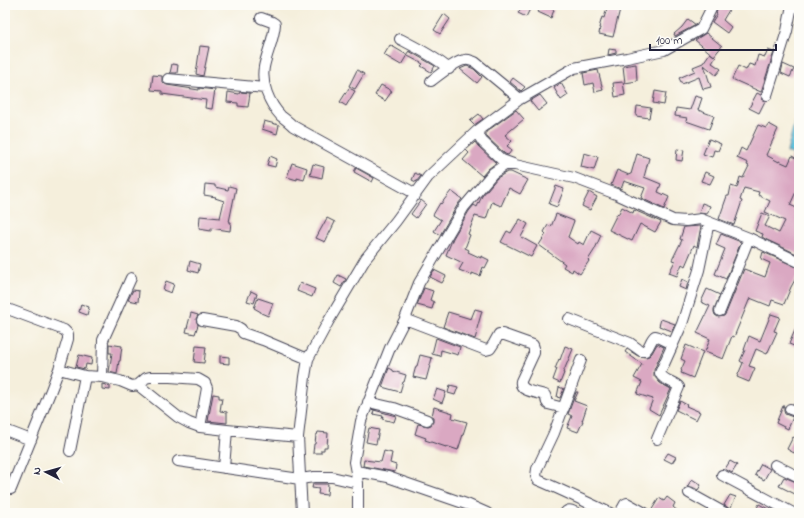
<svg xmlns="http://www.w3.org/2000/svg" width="804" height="518" font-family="'Indie Flower',sans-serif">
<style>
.water{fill:#60c3de;stroke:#41728c}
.building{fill:#daa8c2}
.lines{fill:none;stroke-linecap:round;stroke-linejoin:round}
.minor-casing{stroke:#424153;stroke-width:12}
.minor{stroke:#fff;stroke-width:10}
</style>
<rect width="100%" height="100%" fill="#fdfcf7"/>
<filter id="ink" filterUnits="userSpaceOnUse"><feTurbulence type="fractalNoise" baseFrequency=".025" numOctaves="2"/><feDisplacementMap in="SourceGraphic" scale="8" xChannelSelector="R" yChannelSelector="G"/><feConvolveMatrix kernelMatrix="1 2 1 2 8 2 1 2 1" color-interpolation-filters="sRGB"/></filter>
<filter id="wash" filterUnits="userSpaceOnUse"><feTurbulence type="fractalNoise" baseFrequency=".012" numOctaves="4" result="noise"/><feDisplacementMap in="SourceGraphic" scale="16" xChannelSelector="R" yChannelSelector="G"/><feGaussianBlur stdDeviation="0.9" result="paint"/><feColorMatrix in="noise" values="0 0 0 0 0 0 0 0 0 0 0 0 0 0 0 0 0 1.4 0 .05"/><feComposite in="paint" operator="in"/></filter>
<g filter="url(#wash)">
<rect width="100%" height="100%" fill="#f5efdc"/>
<!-- water -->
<path class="water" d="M799 104V157L787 152Z"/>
<g id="blocks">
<!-- building -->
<path class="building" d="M523 5H532L526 17 518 13Z
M542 5H544L554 10 551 18 538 12Z
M608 5H621L613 37 599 34 600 28H599L602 17 604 18Z
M719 5H732L723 20 731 27 727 33 712 22 717 14 716 13Z
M444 14 450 19 440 34 434 30Z
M688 19 696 25 675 36 674 34 682 27Z
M706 33 722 46 714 56 695 40Z
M390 45 407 55 401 65 384 55Z
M200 46 209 47 203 76 196 74Z
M609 49 616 50V53L608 55Z
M768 50 774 52 761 92 732 79 738 66 746 70 749 64 755 66 758 55 765 57Z
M409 51 435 66 431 72 421 66 423 64 406 55Z
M710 53 716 57 712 63 721 69 716 75 704 65 711 87 703 89 699 77 682 84 679 78 695 71 693 67 703 63Z
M172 64 178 65 177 73H170Z
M636 64 637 81 625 83 623 66Z
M783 64 794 69 790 77 781 73Z
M467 66 474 69 482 77 477 83 460 69Z
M357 70 364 74 355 89 349 86Z
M598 70 603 90 595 92 593 83 585 85 583 73Z
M153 75 162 76V82L167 85 199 90V88L215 90 212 109 205 108 206 100 162 94V91L151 90Z
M513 78 525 87 521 91 510 82Z
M623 82 625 95 615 97 613 83Z
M561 83 568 95 561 100 554 88Z
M381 85 392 91 385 101 375 95Z
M349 88 355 91 346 106 340 102Z
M655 91 666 93 664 105 653 103Z
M228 92 239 94 240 92 250 93 248 107 238 106V103L227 102Z
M757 93 761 95 762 99 765 101 759 113 749 108Z
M540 95 547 104 538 111 530 101Z
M695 96 702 98 698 110 714 116 709 129 686 121 687 118 675 116 676 108 690 110Z
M637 106 651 108 649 118 636 116Z
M516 110 524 119 505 135 512 141 507 146 512 150 508 155 505 154 487 137 486 135V132Z
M479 114 483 119 474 125 470 121Z
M264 121 279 125 277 134 262 129Z
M769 124 778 129 766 155 779 162V161L788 165 792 156 799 160V185L790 205 799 209V255L767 240 762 237 763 234 755 231 762 213 770 216 765 226 779 233 785 221 765 212 770 201 758 195 759 192 744 188 740 200 742 201 734 225 719 219 727 196H729L731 186 737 188 740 177 743 178 749 166 747 165 748 163 737 158 741 148 746 151 758 125 766 128Z
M709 139 721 144 718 151 714 150 712 157 703 154Z
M475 142 478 146 496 163 488 169 482 176 463 160 469 153 466 150Z
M677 149 684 150 682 161 676 160Z
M584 153 598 157 594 170 581 167Z
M637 154 649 158 644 177 661 184 658 192 669 197 664 209 641 198 645 188 624 181 621 189 611 185 617 170 629 175 630 174H631Z
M270 156 277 159 275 167 267 165Z
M292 163 307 168 304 180 297 178V180L287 177Z
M313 164 324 167 322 178 310 175Z
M356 168 374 178 372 182 354 172Z
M507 172H511L528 180 520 194 509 188 501 206 492 202 486 219 475 216 468 234 470 235 465 248 469 250 468 252 481 258V256L489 260 485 268 483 267 480 276 472 273V275L459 270 463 263 446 255 453 238 469 211 474 205 477 207 482 196 497 178Z
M705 172 714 176 710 184 701 181Z
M415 173 421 176 416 182 412 180Z
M205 184 215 185V187L228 190 229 186 236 188 229 222H231L230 231 211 228V231L199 229 200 216 220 218 224 201 215 198 216 197 204 195Z
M556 186 564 189 557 207 549 204Z
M451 191 462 199 458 204 440 235 434 231 441 220 433 215 440 203 441 204Z
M589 192 597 197 590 210 582 206Z
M421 200 426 204 416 218 411 214Z
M702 203 710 206 707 214 699 213Z
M622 207 633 213 634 210 661 222 655 232 640 224 632 241 609 230 617 214 618 215Z
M556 214 574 221 568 237 578 244 579 242 584 245 591 230 601 235 595 249 588 260 589 261 580 274 573 269 572 272 563 267 565 264 539 245 546 234 544 232 548 225 551 227Z
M327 218 335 222 325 242 316 238Z
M520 219 528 224 521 237 537 246 531 257 501 242 507 231 511 233 517 223H518Z
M700 226H701L697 247 694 245 685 266 682 264 677 276 669 273 675 261 672 260 682 240 680 239 684 227Z
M721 234 741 242 726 279 715 274 725 249 716 245Z
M763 252 799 268V279L796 278 791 287 784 304 772 300 770 306 750 298 734 337 732 336 723 359 705 352 710 339 697 333 710 306 701 302 707 289 720 295 714 309V312L715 315 718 317 724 316 726 313 744 269 765 277 770 263 761 259Z
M190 261 200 264 198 273 188 270Z
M434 270 446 276 442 283 430 277Z
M338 275 346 279 341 287 334 283Z
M682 279 688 282 686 290 679 287Z
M166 281 174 284 171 293 163 290Z
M300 283 315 289 312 297 297 291Z
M424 288 433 291 430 300 434 302 432 309 417 305Z
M133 290 139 291 138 302 128 300Z
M251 291 257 294 254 303 247 301Z
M258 298 273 303 268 316 261 313V312L254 308Z
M81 304 89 307 87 315 79 312Z
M475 309 482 311 476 332H477L475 339 443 327 448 312 471 319Z
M191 313 198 315 196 319 198 325 195 334 186 332Z
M771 314 780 317 774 331 777 332 767 354 756 349 749 366 755 368 749 382 737 377 743 363 740 361 745 350H744L749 336 760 341Z
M661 319 675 324 672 331 659 326Z
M799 321V348L789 344Z
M436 338 460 347 458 355 441 350 440 356 432 354Z
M109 344 122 346 120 361H119L117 374 109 372 112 353H109Z
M657 344 664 347 654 370V376L660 383 671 389 659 415 649 409 653 399 637 394 642 382 634 378 642 364 625 352 627 349 638 356 646 357 649 356 652 353Z
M686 345 703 352 693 378 681 373 682 371 681 370 685 361 681 359Z
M196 346 206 347 204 363 194 362Z
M565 346 573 349 563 373H564L560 383 553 380 557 369H555L559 359 560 360Z
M79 355 92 358 91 365 86 364 85 369 76 367Z
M420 355 432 358 426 380 413 377 416 366H417Z
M220 356 229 357V364L220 363Z
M389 368 393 370V371L406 375 404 382H403L400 392 382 387Z
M102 384 110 386V390L102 389Z
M450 385 458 387 455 395 448 393Z
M559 387 564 389 560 398 557 397Z
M437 389 446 392 442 403 433 399Z
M576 392H578L574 401 587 406 582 421H583L578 432 567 428 572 416 568 414Z
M213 394 219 395V398H222L220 411 227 412V423L208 421Z
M680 401 687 405 686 406 700 412 696 420 676 410Z
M783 406H784V411L785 414 793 417 788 429 776 423Z
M434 407 453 413 452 418 467 422 458 450 446 446V447L425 440 426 438 415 434 418 424 428 426 431 425 433 422V418L432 416Z
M374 410 396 416 394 422 382 419 383 416 373 414Z
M369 428 379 430 376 444 366 442Z
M318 432 328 433 327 447H324V450H321V453H313L314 444H315L316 435H317Z
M793 437 799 440V451L796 450 794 453 787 449Z
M384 451 392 453 390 463 396 465 395 472 363 466 364 460 381 462Z
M668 453 676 457 672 463 664 459Z
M730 461 737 465 732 473 725 469Z
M761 464 770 469 764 480 755 475Z
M784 477 799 483V496L779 486Z
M692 479 701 485 698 490 692 487H687Z
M313 484H328L327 495 318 494 319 489 312 488Z
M730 495 736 497 730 509 724 505Z
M667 497 675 503 673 507 680 513H651V511L659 498 664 501Z
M759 504 770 510 771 509 779 513H762L756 510Z"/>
</g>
</g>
<g filter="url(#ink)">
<use href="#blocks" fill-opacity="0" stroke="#424153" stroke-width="1"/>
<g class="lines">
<defs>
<path id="minor" d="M261 18 272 22 275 24C274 39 267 52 264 67 261 84 269 103 281 116 285 119 289 122 293 126L416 194
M400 39C417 48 434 56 449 69
M168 79 265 88
M431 81C438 76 457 60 465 60 468 59 471 61 475 62L520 99
M767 95 787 31 792 5
M480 129 479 136 482 141 502 160 513 164
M5 308 64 330 68 334V339L59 369 51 390 11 489
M720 311 749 238
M405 319 486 350 490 349 494 343 499 334H502L533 345 534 348V353L521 381C519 392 537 392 545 395 547 398 545 401 548 404L564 408
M569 319 630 343 641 351H645C650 347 650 340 655 336 662 337 666 343 673 343
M202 320 236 326 241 329 243 333 263 340 308 359
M581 360 554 433 537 469 536 476 538 480C562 490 586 502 610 513
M59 369 85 376 102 377 120 381 132 386 138 385 146 378 150 377H170L198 379 205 383 207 388 200 427
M102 377 103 340 131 278
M138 385 178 417 189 423 200 427 227 430 298 437
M368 402 394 408 427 420
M790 409 799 412
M5 430 31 440
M657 439 679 387C674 381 663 381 660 373L682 324 699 270 709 222
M70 451 85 376
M178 461 300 479 314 477H332L358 483
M775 465 799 477
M224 468 227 430
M356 471 388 477 469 505 487 513
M722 475 793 513
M689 493 725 513
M302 513 298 437 305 377 308 359 328 322 366 258 396 221 428 177 477 131 520 99 574 68 627 58 664 50 701 29 713 5
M358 513V483L354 462 361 421 390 348 405 319 419 283 464 207 493 173 505 165H515L574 178 616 194 673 220 686 221 701 219 749 238 799 262
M565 513C569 508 572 511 577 513
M620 513 625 504 627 503 645 513"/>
</defs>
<!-- minor casing -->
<use href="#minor" class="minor-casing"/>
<!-- minor -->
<use href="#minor" class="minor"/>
</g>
</g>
<!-- margin -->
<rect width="804" height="518" fill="none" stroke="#fdfcf7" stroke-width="20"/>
<!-- north arrow -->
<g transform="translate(46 472) rotate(276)" stroke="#fdfcf7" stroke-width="3" paint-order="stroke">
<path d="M0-3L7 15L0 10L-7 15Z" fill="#22223b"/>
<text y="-6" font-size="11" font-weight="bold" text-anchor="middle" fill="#22223b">N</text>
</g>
<!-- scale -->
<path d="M650 44v6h126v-6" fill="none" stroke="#22223b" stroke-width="2"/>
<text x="656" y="44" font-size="12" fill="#22223b" stroke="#fdfcf7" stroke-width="3" paint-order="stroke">100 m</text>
</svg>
